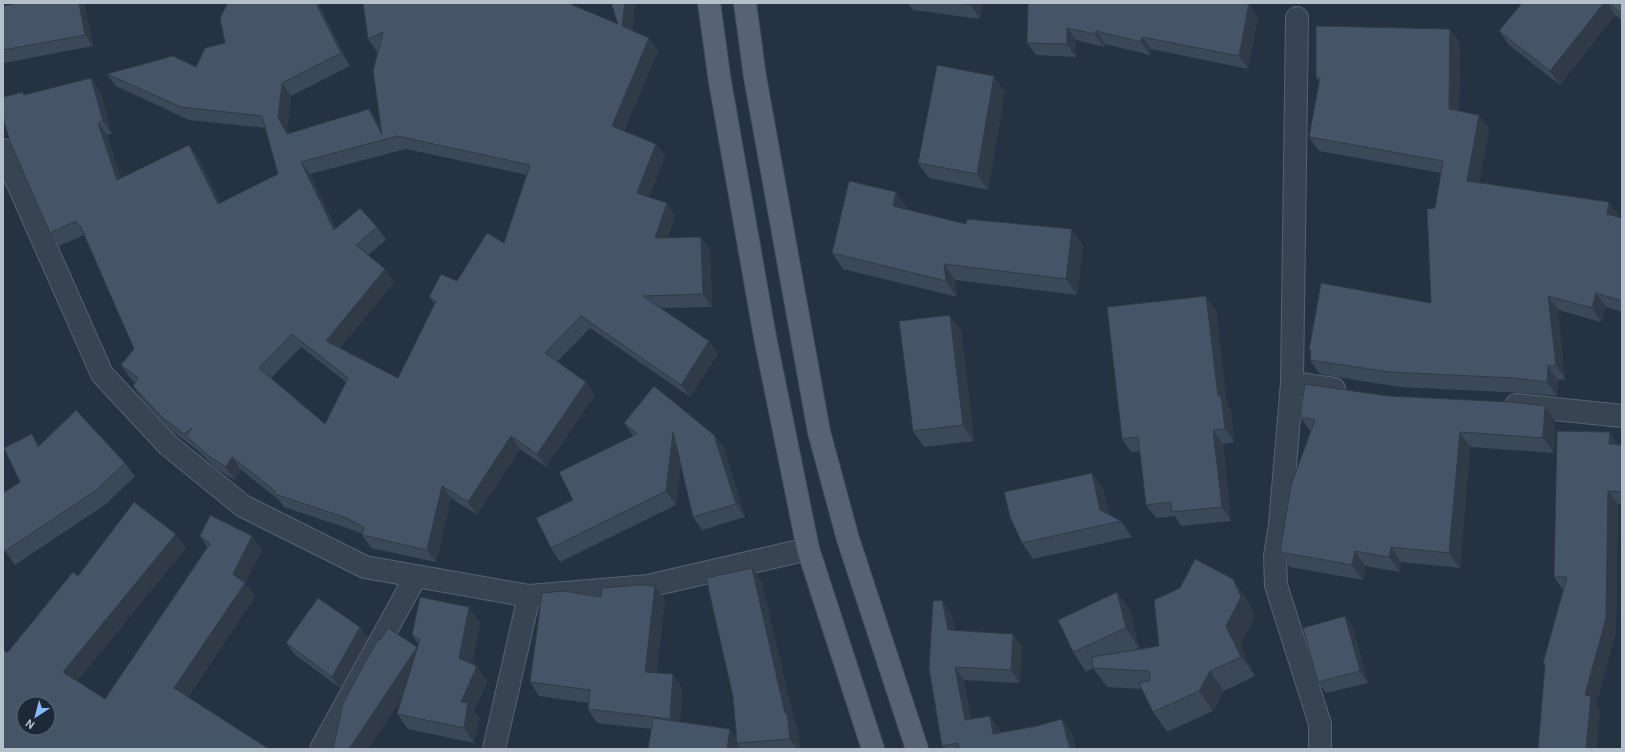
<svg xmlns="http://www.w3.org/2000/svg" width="1625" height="752" font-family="Roboto,sans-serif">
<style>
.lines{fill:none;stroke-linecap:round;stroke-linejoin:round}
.minor-casing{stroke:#56626f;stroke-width:24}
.primary-casing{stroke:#424d5b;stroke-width:24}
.minor{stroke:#394452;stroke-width:22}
.primary{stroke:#576372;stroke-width:22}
.wall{fill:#3b4858;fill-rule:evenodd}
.shaded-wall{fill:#303b47}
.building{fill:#455466;stroke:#303b47;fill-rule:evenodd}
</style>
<rect width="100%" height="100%" fill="#243242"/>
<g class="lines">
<defs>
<path id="minor" d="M1297 18 1292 383 1334 389
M3 150 102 374 168 445 243 506 365 567 529 596 648 586 808 549
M1292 383 1280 524 1275 556 1276 585 1320 724V749
M1516 405 1622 416
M321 749 416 576
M494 749 529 596"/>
<path id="primary" d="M709 3 720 82 765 337 808 549 873 749
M745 3 755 77 819 432 848 539 917 749"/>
</defs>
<!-- minor casing -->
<use href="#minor" class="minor-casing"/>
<!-- primary casing -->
<use href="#primary" class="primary-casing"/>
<!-- minor -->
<use href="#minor" class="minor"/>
<!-- primary -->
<use href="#primary" class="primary"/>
</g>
<!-- wall -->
<path class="wall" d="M17 3H84L93 46 4 63 3 61V6Z
M318 3 350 66 291 96 287 129 289 133 378 122 381 128 378 52H377L368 39 363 3 618 24 611 3H635L632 31 649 38 658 51 624 131 656 144 665 157 649 197 675 216 668 237H701L710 249 712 307 661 308 709 341 718 354 690 397 590 328 557 362 586 382 595 395 546 467 520 449 477 515 451 498 436 562 371 548 362 535V534L353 530 284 507 279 500 241 470 235 480 217 469 195 448 193 446V447L172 431 142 398 133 386 135 382 130 378 121 365 134 349 84 235 59 246 50 233 25 95 91 78 100 91 112 134 107 135 121 178 189 145 198 158 220 203 278 174 265 128 189 120 116 86 107 74 196 67 225 43ZM406 149 527 175 504 243 457 281 429 297 435 305 398 378 340 348 394 282 385 269 368 255 386 240 377 227 336 228 310 174ZM301 347 346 382 325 424 271 378Z
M908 3H982L980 19 913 10Z
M1028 3 1258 16 1248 69 1151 49 1150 55 1105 44 1104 47 1076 40V57L1036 55 1027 43Z
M1522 3H1622V20L1615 15 1560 85 1509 45 1499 31Z
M1450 29 1460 43 1459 111 1479 115 1489 129 1479 183 1609 202 1619 216V217L1622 218V312L1606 307 1601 322 1558 310 1565 379 1558 380 1557 396 1524 393 1400 387 1320 374 1310 360 1311 353 1309 350 1431 303 1435 208 1441 173 1319 151 1309 137 1319 82 1316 78Z
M1005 92 988 190 929 178 918 163Z
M896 192 907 208V210L966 224 1083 245 1077 295 955 280 957 297 843 269 832 253Z
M1216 310 1227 405 1231 410 1234 442 1223 444 1231 521 1181 526 1175 516 1156 518 1146 505 1140 451 1131 452 1122 439Z
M950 315 961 331 974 441 924 447 913 431Z
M1300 417 1555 421 1554 453 1470 447 1460 568 1401 562 1400 572 1365 566 1363 580 1290 567 1280 552 1311 432Z
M624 423 714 435 724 448 745 517 702 530 693 517 681 463 676 505 560 562 551 548 573 500 633 436Z
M32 434 39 445 125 463 135 476 105 505 15 565 3 548 20 482Z
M1619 445H1622V505L1618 504 1616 632 1596 704 1600 710 1545 666 1543 663 1563 590 1554 577Z
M1092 473 1103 489 1109 514 1121 521 1132 537 1033 559 1022 543Z
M200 536 262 550 245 583 255 597 188 697 3 749 7 653 78 576 186 548 77 681 105 699 207 547Z
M752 568 762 583 795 724 798 728 800 749H741L740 748 651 729 597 723 588 709V703L539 696 530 682 601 597 655 586 665 600 656 673 673 674 682 688 680 722 737 739Z
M1233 579 1246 598 1255 616 1240 645 1255 676 1224 691 1213 711 1167 732 1153 712 1142 689 1107 687 1093 668 1086 672 1073 652 1117 592 1131 612 1139 648 1134 650 1159 646Z
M942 600 951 614 955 630 1013 634 1022 647 1020 683 964 680 971 719 999 729 1000 732H1071L1076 749H945L942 746Z
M480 622 472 664 487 681 474 711 479 718 474 743 408 729 397 714 402 698 368 749H333L380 640 417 647 418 648 419 645 412 635Z
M360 627 368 638 340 688 294 654 286 643Z
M1353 628 1368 683 1326 693 1318 682Z"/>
<!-- shaded-wall -->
<path class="shaded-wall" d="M79 3H84L93 46 85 35Z
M316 3H318L350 66 341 53Z
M625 3H635L631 39 622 26Z
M971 3H982L980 19 971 5Z
M1249 3 1258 16 1248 69 1239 56Z
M1604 3H1607L1615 15 1560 85 1550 71Z
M1067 28 1076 40V57L1067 44Z
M1450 29 1460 43 1459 123 1449 109Z
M1096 31 1105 44 1104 47 1095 34Z
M1142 37 1151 49 1150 55 1141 42Z
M649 38 658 51 621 139 612 126Z
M994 76 1005 92 988 190 977 174Z
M91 78 100 91 112 134 103 121Z
M282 83 291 96 287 129 296 146 287 134 278 117Z
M369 109 378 122 386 139 382 135Z
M1479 115 1489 129 1477 196 1467 181Z
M98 123 107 135 126 193 117 180Z
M656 144 665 157 646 206 637 193Z
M189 145 198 158 227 216 218 204Z
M301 162 310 174 343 243 334 230Z
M896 192 907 208 904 222 893 206Z
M1609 202 1619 216 1617 228 1607 214Z
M667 203 675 216 664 250 655 238Z
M1072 229 1083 245 1077 295 1066 279Z
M701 237 710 249 712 307 703 294Z
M944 264 955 280 957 297 946 281Z
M385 269 394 282 335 354 326 341Z
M1596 293 1606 307 1601 322 1592 308Z
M1206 296 1216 310 1227 405 1231 410 1234 442 1225 429 1218 396Z
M1548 296 1558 310 1565 379 1556 365Z
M950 315 961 331 974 441 963 425Z
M709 341 718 354 690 397 681 385Z
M1548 366 1558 380 1557 396 1547 382Z
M586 382 595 395 546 467 537 454Z
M1545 406 1555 421 1554 453 1543 438Z
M1213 430 1223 444 1231 521 1222 507Z
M673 432 683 445 676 505 666 491Z
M1460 432 1470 447 1460 568 1449 553Z
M1610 432 1619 446 1609 444Z
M32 434 42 448 38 447Z
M714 435 724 448 745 517 736 504Z
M511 436 520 449 477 515 468 502Z
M232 457 241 470 235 480 226 467Z
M1092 473 1103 489 1111 523 1100 510Z
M442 486 451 498 436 562 427 550Z
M1608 491 1618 504 1616 632 1596 704 1600 710 1597 749H1586L1585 695Z
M176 534 186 548 73 686 63 672Z
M252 536 262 550 245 583 255 597 184 702 174 688Z
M1391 547 1401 562 1400 572 1389 557Z
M1355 551 1365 566 1363 580 1352 565Z
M752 568 762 583 795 724 798 728 800 749H797L790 739 785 713Z
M1233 579 1246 598 1255 616 1240 645 1255 676 1241 657 1226 626Z
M655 586 665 600 654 686 645 672Z
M1117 592 1131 612 1139 648 1126 628Z
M942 600 951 614 957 643 948 630Z
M469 607 480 622 470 673 459 658Z
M1345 616 1353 628 1368 683 1360 671Z
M360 627 368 638 340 688 332 677Z
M1013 634 1022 647 1020 683 1011 670Z
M417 647 427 661 368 749H349Z
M477 666 487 681 474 711 479 718 474 743 464 728 461 702Z
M955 667 964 680 974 733 965 720Z
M1210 671 1224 691 1213 711 1199 691Z
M673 674 682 688 679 733 670 719Z
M990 716 999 729 1002 747 993 734Z
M1062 719 1071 732 1076 749H1070Z
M730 729 740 743H737L740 748V749H727Z"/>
<!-- building -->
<path class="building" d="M17 3H79L85 35 3 50V6Z
M228 3H316L341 53 282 83 278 117 287 134 369 109 382 135 373 71 383 32 368 39 363 3H568L618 24 611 3H625L622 26 649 38 612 126 656 144 637 193 667 203 655 238 701 237 703 294 643 296 709 341 681 385 581 316 545 353 586 382 537 454 511 436 468 502 442 486 427 550 362 535 364 527 344 517 275 494V491L232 457 226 467 209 456 186 436 192 428 184 434 163 418 133 386 138 378 121 365 134 349 80 225 79 226 76 221 50 233 10 142 3 117V97L23 92 24 95 91 78 103 121 98 123 117 180 189 145 218 204 278 174 262 116 181 107 107 74 173 56 196 67 205 48 225 43 220 18 227 4ZM397 136 530 165 504 243 487 233 457 281 441 274 429 297 436 301 398 378 326 341 385 269 356 245 377 227 360 208 334 230 301 162ZM292 334 348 378 325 424 259 368Z
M955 3H971V5Z
M1028 3H1249L1239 56 1142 37 1141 42 1096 31 1095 34 1067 28V44L1027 43Z
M1522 3H1604L1550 71 1499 31Z
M1608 3H1622V14Z
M1316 26 1450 29 1449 109 1479 115 1467 181 1609 202 1607 214 1622 218V301L1596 293 1592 308 1548 296 1556 365 1548 366 1547 382 1514 378 1390 372 1310 360 1311 350H1309L1321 283 1431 303 1427 209 1435 208 1443 161 1309 137 1320 78H1316Z
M937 65 994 76 977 174 918 163Z
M849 181 896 192 893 206 966 224 967 219 1072 229 1066 279 944 264 946 281 832 253Z
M1206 296 1218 396H1221L1225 429 1213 430 1222 507 1172 512 1171 502 1146 505 1138 437 1122 439 1107 307Z
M950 315 963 425 913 431 899 321Z
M1305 384 1388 396 1511 402 1545 406 1543 438 1460 432 1449 553 1391 547 1389 557 1355 551 1352 565 1280 552 1291 485 1315 420 1300 417Z
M654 386 714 435 736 504 693 517 673 432 666 491 551 548 536 518 573 500 559 472 637 434 624 423Z
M76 410 125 463 95 491 5 551 3 548V493L20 482 4 448 32 434 38 447Z
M1557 431 1610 432 1609 444 1622 445V492L1608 491 1606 618 1585 695 1591 696 1586 749H1538L1545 664 1543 663 1567 577H1554Z
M1092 473 1100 510 1121 521 1022 543 1010 517 1004 492Z
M134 502 176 534 63 672 105 699 210 544 200 536 210 515 252 536 233 574 245 583 174 688 269 749H3V649L7 653 73 572 78 576ZM24 704H48V728H24Z
M1195 559 1233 579 1241 597 1226 626 1241 657 1210 671 1199 691 1153 712 1139 683 1150 681 1149 671 1093 668 1092 657 1159 646 1154 600 1180 588Z
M752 568 785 713H787L790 739 737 743 733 697 706 578Z
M640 585 655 586 645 672 673 674 670 719 588 709 590 690 530 682 542 593 564 591 601 597 602 588Z
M1117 592 1126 628 1073 652 1058 620Z
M420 597 469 607 459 658 477 666 461 702 468 703 464 728 397 714 420 639 412 635Z
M318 598 360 627 332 677 286 643Z
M942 600 948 630 1013 634 1011 670 955 667 965 720 990 716 993 734 1037 726 1062 719 1070 749H959L958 743 942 746 929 668 933 601Z
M1345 616 1360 671 1318 682 1303 628Z
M388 628 417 647 349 749H333L343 703 378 639 380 640Z
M653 718 730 729 727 749H648Z"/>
<!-- border -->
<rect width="1625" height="752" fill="none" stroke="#b5bfcc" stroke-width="8"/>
<!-- north arrow -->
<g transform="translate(36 716) rotate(216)"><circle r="19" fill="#1d2937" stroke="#5a6573"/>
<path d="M0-3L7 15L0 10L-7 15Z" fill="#88bafe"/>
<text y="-6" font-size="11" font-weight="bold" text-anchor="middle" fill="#b5bfcc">N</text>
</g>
</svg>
